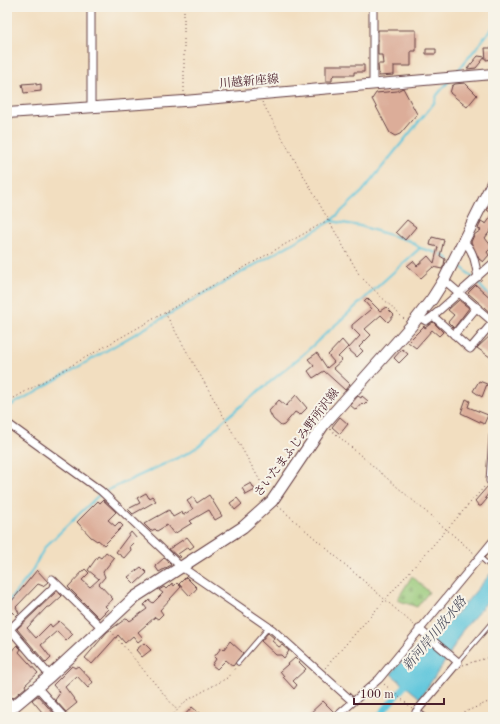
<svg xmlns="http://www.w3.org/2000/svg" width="500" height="724" font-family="'Old Standard TT','Noto Serif JP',serif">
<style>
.cemetery{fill:url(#cemetery-stones);stroke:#717452}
.water{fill:#5fc6dc;stroke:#547284}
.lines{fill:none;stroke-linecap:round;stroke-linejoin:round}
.stream{stroke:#5fc6dc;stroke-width:2}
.canal{stroke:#5fc6dc;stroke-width:6}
.building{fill:#dcad99}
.service-casing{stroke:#633c41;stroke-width:5.5}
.minor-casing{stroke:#633c41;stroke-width:9}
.secondary-casing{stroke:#633c41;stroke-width:12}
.primary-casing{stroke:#633c41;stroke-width:13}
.path{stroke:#633c41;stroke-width:1;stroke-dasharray:1 3;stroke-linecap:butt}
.service{stroke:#fff;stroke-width:3.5}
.minor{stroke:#fff;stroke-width:7}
.secondary{stroke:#fff;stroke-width:10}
.primary{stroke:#fff;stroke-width:11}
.labels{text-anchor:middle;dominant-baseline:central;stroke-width:4;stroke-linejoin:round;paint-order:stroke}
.street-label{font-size:12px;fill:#4a1f2b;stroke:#f7f3e8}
.water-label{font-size:13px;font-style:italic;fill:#505160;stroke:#f7f3e8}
</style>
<defs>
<pattern id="cemetery-stones" width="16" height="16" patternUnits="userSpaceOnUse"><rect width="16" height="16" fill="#98c979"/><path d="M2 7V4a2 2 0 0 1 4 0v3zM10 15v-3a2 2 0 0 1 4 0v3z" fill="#84ac69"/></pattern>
</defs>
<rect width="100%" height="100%" fill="#f7f3e8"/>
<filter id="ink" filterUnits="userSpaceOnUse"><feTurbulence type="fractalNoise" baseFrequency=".025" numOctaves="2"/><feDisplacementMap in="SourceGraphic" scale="8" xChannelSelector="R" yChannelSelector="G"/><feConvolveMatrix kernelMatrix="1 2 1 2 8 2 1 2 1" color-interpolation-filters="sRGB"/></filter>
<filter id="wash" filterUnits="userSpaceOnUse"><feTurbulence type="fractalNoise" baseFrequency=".012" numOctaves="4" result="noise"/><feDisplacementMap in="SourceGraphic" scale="16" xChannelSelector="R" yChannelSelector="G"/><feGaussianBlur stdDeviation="0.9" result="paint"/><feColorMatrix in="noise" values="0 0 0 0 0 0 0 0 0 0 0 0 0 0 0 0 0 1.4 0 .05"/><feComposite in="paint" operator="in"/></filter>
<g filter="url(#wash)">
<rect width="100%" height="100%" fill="#f2dec0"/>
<!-- cemetery -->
<path class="cemetery" d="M412 576 429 592 417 607 397 600Z"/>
<!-- water -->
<path class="water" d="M493 571V595L462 631 448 657 420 698 391 674 400 663 450 621Z"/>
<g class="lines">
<!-- stream -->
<path class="stream" d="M456 73 493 27
M331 221 360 226 410 241 420 248 443 255 450 260
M456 263C471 273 480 287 493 299
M7 408 331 221 362 192 434 103 437 95 449 81
M104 492 188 453 200 445 223 421 299 358 420 248
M7 603 29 576 45 547 100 494"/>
<!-- canal -->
<path class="canal" d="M378 717 410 680"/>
</g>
<g id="blocks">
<!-- building -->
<path class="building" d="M378 30H416V51H411V66H394V75L379 76 378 64H383L382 55H378Z
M485 48H493V59L486 60Z
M426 49H436V54H426Z
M478 56 485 57 476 68 467 69Z
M326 65H364V72H354V75H334L332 77V81H326Z
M36 83V85L41 84V91L24 93 22 84Z
M465 83 477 95 467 107 450 93 452 86 455 84Z
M403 88 417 114 400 134 395 136 390 133 372 99 376 93 397 91Z
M493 200V227L485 238 492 247 487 252 489 255 483 262 479 259 471 242 474 235 481 230 478 229 481 221 486 224 493 214 487 210Z
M407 220 416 227 405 240 396 232Z
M432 237 444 240 440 256 445 259 444 265 442 269 433 267 421 278 407 266 413 261 417 266 428 256 434 263 438 247 430 245Z
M476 285 493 300V315L468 293Z
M367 298 380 311 386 307 394 315 388 322 381 315 365 329 371 335 359 347 363 351 357 357 348 349 360 336 352 328V325L371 309 364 301Z
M459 300 469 308 454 328 448 322 454 315 448 310Z
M433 322 443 332 439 336 432 330 416 348 408 342 424 326 425 328Z
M493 333V353L490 357 477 348Z
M342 340 348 347 338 357 342 360 333 368 350 384 345 390 324 371 313 378 308 371 314 366 308 359 317 353 327 368 334 362 328 355Z
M402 349 408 354 399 363 394 358Z
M479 381 487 384 482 397 473 391Z
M296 395 307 408 300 415 295 412 284 425 281 426 273 419 269 411 279 400 286 406Z
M358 396 361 398 362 396 368 401 364 405 362 403 356 410 350 405Z
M466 399 470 401 468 407 488 415 484 424 461 413Z
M340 417 348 424 340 434 332 427Z
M251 483 255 490 246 495 242 488Z
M488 486 492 489 485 498 487 499 481 506H479L475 501Z
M146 493 149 498 152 496 156 501 133 514 128 509 140 503 137 498Z
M209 495 222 516 215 520 209 510 190 521 192 523 174 534 167 525 157 531 155 529 151 531 144 524 169 510 173 517 182 512 183 515 193 509 187 501 193 497 197 503Z
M237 498 242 504 235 510 230 503Z
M103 500 116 512 108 520 115 526 119 522 123 526 104 545 98 540 97 541 91 537 77 522 98 501 100 503Z
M131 532 137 539 130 546 131 550 124 558 116 552Z
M187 537 194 546 190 549 188 547 178 554 181 557 179 558 169 549Z
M106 552 114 558 103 572 105 577 99 584 113 599 105 606 108 609 99 618 68 587 85 569 89 573 82 580 90 587 99 579 88 570 98 556 101 558Z
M164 558 171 565 159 572 155 566Z
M141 567 147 573 135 584 128 577Z
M37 570 48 582 43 586 38 584 16 607 19 613 16 616 12 612 7 618V607Z
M186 577 197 588 190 596 179 584Z
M172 583 174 586 177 583 181 587 160 610 163 614 158 619 155 617 138 632 143 638 138 642 133 636 125 643 118 635 92 664 85 658 107 632 127 618 130 621 147 609 144 605 149 600 153 603 163 593 159 590 164 587 166 589Z
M57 591 62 596 50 607H47L27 628 36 638 50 624 52 627 59 621 73 634 66 641 57 631 41 645 51 658 46 663 17 629Z
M268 633 274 638 272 641 279 647 282 645 289 651 284 658 281 655H276L261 641Z
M230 641 243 653 233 666 226 660 217 669 212 665 216 659 214 657 221 648 224 649Z
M144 643 151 650 142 657 136 650Z
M17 645 21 649 19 652 38 673 25 685 26 687 13 698 7 694V656Z
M295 658 306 669 293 681 297 685 294 689 283 677 284 676 280 671Z
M72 666 75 668 78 666 93 682 88 688 77 676 65 687 77 703 66 712 55 700 60 693 53 685Z
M37 696H38L56 716 37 717 42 712 32 700Z
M323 701 334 712 329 717H306Z
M192 707 198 712 203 717H183Z"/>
</g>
</g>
<g filter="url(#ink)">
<use href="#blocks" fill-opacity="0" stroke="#633c41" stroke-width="1"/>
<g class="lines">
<defs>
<path id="service" d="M480 557 493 569
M458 662 493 621
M238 663 269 627"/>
<path id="minor" d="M373 7V85
M91 107V7
M463 241C474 250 475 263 478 277
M444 280 493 322
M433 316 493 263
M419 317 426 321 433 316 470 349 493 322
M454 335 477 307
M7 423 101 491 180 566 273 630 353 702
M490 481 493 436
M52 579 102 628
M419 629 458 662 416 712 423 717
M50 676 10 629 57 584
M37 687 64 717
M7 699 14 707
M336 717 379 679 493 541"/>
<path id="secondary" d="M7 113 184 101 493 74"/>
<path id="primary" d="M7 712 50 676 135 597 243 527 272 501 324 424 411 326 432 299 444 280 493 182"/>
</defs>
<!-- service casing -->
<use href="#service" class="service-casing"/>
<!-- minor casing -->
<use href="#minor" class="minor-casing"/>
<!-- secondary casing -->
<use href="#secondary" class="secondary-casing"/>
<!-- primary casing -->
<use href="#primary" class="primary-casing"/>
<!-- path -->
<path class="path" d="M184 7V92
M262 102 360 276 405 320
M165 313 267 493
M7 402 328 220
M330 429 475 554
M278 506 414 625
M111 631 177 710
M463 665 493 656
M325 668 485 486
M384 684 412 708
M171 717 186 701 227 678 236 667
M453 717 493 700"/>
<!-- service -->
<use href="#service" class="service"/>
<!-- minor -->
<use href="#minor" class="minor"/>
<!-- secondary -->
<use href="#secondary" class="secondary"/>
<!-- primary -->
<use href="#primary" class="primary"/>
</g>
</g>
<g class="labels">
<!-- street labels -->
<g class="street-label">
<text transform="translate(249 82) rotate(-5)">川越新座線</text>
<text transform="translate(297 443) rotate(-53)">さいたまふじみ野所沢線</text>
</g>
<!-- water labels -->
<g class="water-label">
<text transform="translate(435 634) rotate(-50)">新河岸川放水路</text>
</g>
</g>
<!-- margin -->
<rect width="500" height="724" fill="none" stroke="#f7f3e8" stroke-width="24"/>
<!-- scale -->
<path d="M354 698v6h90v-6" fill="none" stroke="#4a1f2b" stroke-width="2"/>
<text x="360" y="698" font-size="12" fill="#4a1f2b" stroke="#f7f3e8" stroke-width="3" paint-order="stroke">100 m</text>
</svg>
